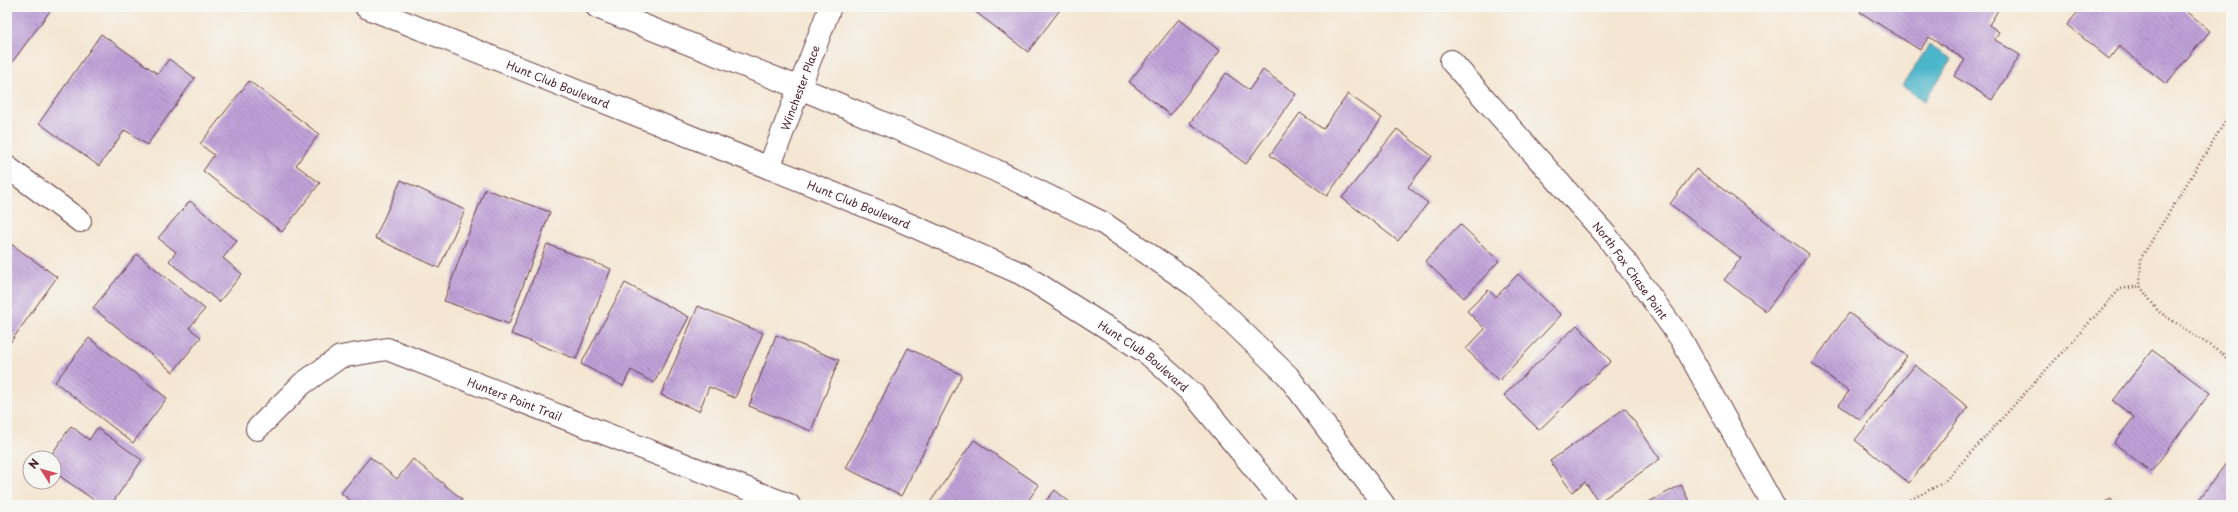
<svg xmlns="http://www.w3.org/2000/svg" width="2238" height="512" font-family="'Playpen Sans',sans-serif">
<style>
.water{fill:#4bb5c9;stroke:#4a6a7a}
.building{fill:url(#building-back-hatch)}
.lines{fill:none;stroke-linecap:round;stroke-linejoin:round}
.minor-casing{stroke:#643d44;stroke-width:24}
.tertiary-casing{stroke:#643d44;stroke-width:24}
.path{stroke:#643d44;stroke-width:2.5;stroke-dasharray:1 3;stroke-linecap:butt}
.minor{stroke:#fff;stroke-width:22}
.tertiary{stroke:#fff;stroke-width:22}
.labels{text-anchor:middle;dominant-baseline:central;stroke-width:4;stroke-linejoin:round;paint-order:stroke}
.street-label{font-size:11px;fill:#4a1f2b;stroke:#f6f6f2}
</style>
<defs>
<pattern id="building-back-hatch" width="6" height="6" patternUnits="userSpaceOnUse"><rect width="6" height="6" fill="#bfa0d8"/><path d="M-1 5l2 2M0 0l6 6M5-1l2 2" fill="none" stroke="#9d82af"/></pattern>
</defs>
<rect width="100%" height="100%" fill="#f6f6f2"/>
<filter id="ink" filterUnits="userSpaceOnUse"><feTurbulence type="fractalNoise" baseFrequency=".025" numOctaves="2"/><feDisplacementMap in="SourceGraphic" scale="8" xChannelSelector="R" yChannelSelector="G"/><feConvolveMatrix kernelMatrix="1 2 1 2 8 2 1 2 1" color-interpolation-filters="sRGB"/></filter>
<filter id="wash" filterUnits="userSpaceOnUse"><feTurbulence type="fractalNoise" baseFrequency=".012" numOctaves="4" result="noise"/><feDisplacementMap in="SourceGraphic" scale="16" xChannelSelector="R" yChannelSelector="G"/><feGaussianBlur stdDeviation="0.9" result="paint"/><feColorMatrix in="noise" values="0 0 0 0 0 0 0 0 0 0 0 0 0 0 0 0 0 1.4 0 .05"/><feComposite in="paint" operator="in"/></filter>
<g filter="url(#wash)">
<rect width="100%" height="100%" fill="#f4e6d2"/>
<!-- water -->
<path class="water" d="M1929 45 1952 60 1924 101 1902 86Z"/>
<g id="blocks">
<!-- building -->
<path class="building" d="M7 7H53L7 69Z
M975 7H1062L1028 52 973 10Z
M1863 7H2000L1989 25 1999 32 1995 40 2020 55 1992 100 1954 76 1965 60 1929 37 1920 50 1860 12Z
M2082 7H2182L2210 31 2166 84 2119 46 2109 59 2067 25Z
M1179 19 1220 51 1170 115 1129 82Z
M101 34 158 74 169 59 195 78 147 145 125 130 99 166 39 123Z
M1263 70 1296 94 1246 164 1190 123 1226 73 1249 90Z
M249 81 319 134 296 165 320 183 282 232 203 171 214 155 200 144Z
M1348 94 1382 118 1327 196 1270 155 1300 113 1323 129Z
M1397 129 1432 156 1408 187 1428 203 1398 241 1342 198Z
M1696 169 1809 254 1766 311 1724 280 1741 258 1670 204Z
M401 180 465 210 439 268 375 238Z
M485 189 550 212 509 324 444 301Z
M190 201 237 241 223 258 242 274 219 302 169 261 176 252 158 238Z
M1460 224 1499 261 1464 298 1425 261Z
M7 241 57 277 7 347Z
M547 244 611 269 576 359 511 334Z
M137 254 205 309 189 328 201 337 173 372 93 308Z
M1518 274 1561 315 1499 381 1466 349 1485 329 1467 311 1488 290 1496 297Z
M625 283 689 317 654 383 631 370 623 386 581 364Z
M698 306 763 333 735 398 709 387 699 411 661 395Z
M1849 313 1907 356 1860 420 1839 405 1849 391 1812 364Z
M1577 325 1611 361 1539 430 1504 395Z
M776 335 839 360 811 431 749 406Z
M89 338 167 398 133 443 55 382Z
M908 348 962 375 901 496 846 468Z
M2152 350 2210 393 2151 472 2114 443 2134 417 2113 401Z
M1915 365 1968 407 1909 483 1855 440Z
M1625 408 1660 459 1599 502 1585 482 1572 492 1550 461Z
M71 426 89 440 97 428 142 460 111 505H101L54 472V458H49Z
M974 440 1039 485 1025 505H928Z
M370 457 397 479 413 459 462 499 457 505H356L341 493Z
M2227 462 2231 465V505H2195Z
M1681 485 1691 505H1643Z
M1055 490 1073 505H1043Z
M2111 499 2114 505H2099Z"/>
</g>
</g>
<g filter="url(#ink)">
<use href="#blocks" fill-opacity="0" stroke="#643d44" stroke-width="1"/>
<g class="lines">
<defs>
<g id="minor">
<path id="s1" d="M1451 61 1606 235 1681 339 1773 505"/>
<path d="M7 167 80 221"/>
<path id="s2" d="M769 168 830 7"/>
<path id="s3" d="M257 429 302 384 340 357 387 349 789 505"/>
</g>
<g id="tertiary">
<path id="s4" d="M366 7 890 216 1022 274 1147 353 1194 395 1285 505"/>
<path d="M597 7 800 88 995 170 1103 223 1195 286 1288 376 1384 505"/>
</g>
</defs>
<!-- minor casing -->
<use href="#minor" class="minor-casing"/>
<!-- tertiary casing -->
<use href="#tertiary" class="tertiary-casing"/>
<!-- path -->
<path class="path" d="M2231 112 2141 258 2140 286 2158 311 2224 355 2231 364
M1900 505 1943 483 2120 289 2140 286"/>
<!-- minor -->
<use href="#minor" class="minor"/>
<!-- tertiary -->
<use href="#tertiary" class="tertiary"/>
</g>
</g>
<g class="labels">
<!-- street labels -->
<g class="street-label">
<text stroke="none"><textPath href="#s4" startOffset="207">Hunt Club Boulevard</textPath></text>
<text stroke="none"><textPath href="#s2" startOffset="86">Winchester Place</textPath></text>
<text stroke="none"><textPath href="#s4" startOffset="531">Hunt Club Boulevard</textPath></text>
<text stroke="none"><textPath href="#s1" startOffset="276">North Fox Chase Point</textPath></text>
<text stroke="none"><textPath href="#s4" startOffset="855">Hunt Club Boulevard</textPath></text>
<text stroke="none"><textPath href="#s3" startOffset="295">Hunters Point Trail</textPath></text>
</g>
</g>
<!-- margin -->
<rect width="2238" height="512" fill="none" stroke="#f6f6f2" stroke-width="24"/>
<!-- north arrow -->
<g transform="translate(42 470) rotate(307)"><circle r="19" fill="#f6f6f2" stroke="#b1a0a2"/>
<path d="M0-3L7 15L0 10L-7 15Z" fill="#d1495b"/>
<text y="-6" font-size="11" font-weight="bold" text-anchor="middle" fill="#4a1f2b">N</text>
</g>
</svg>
